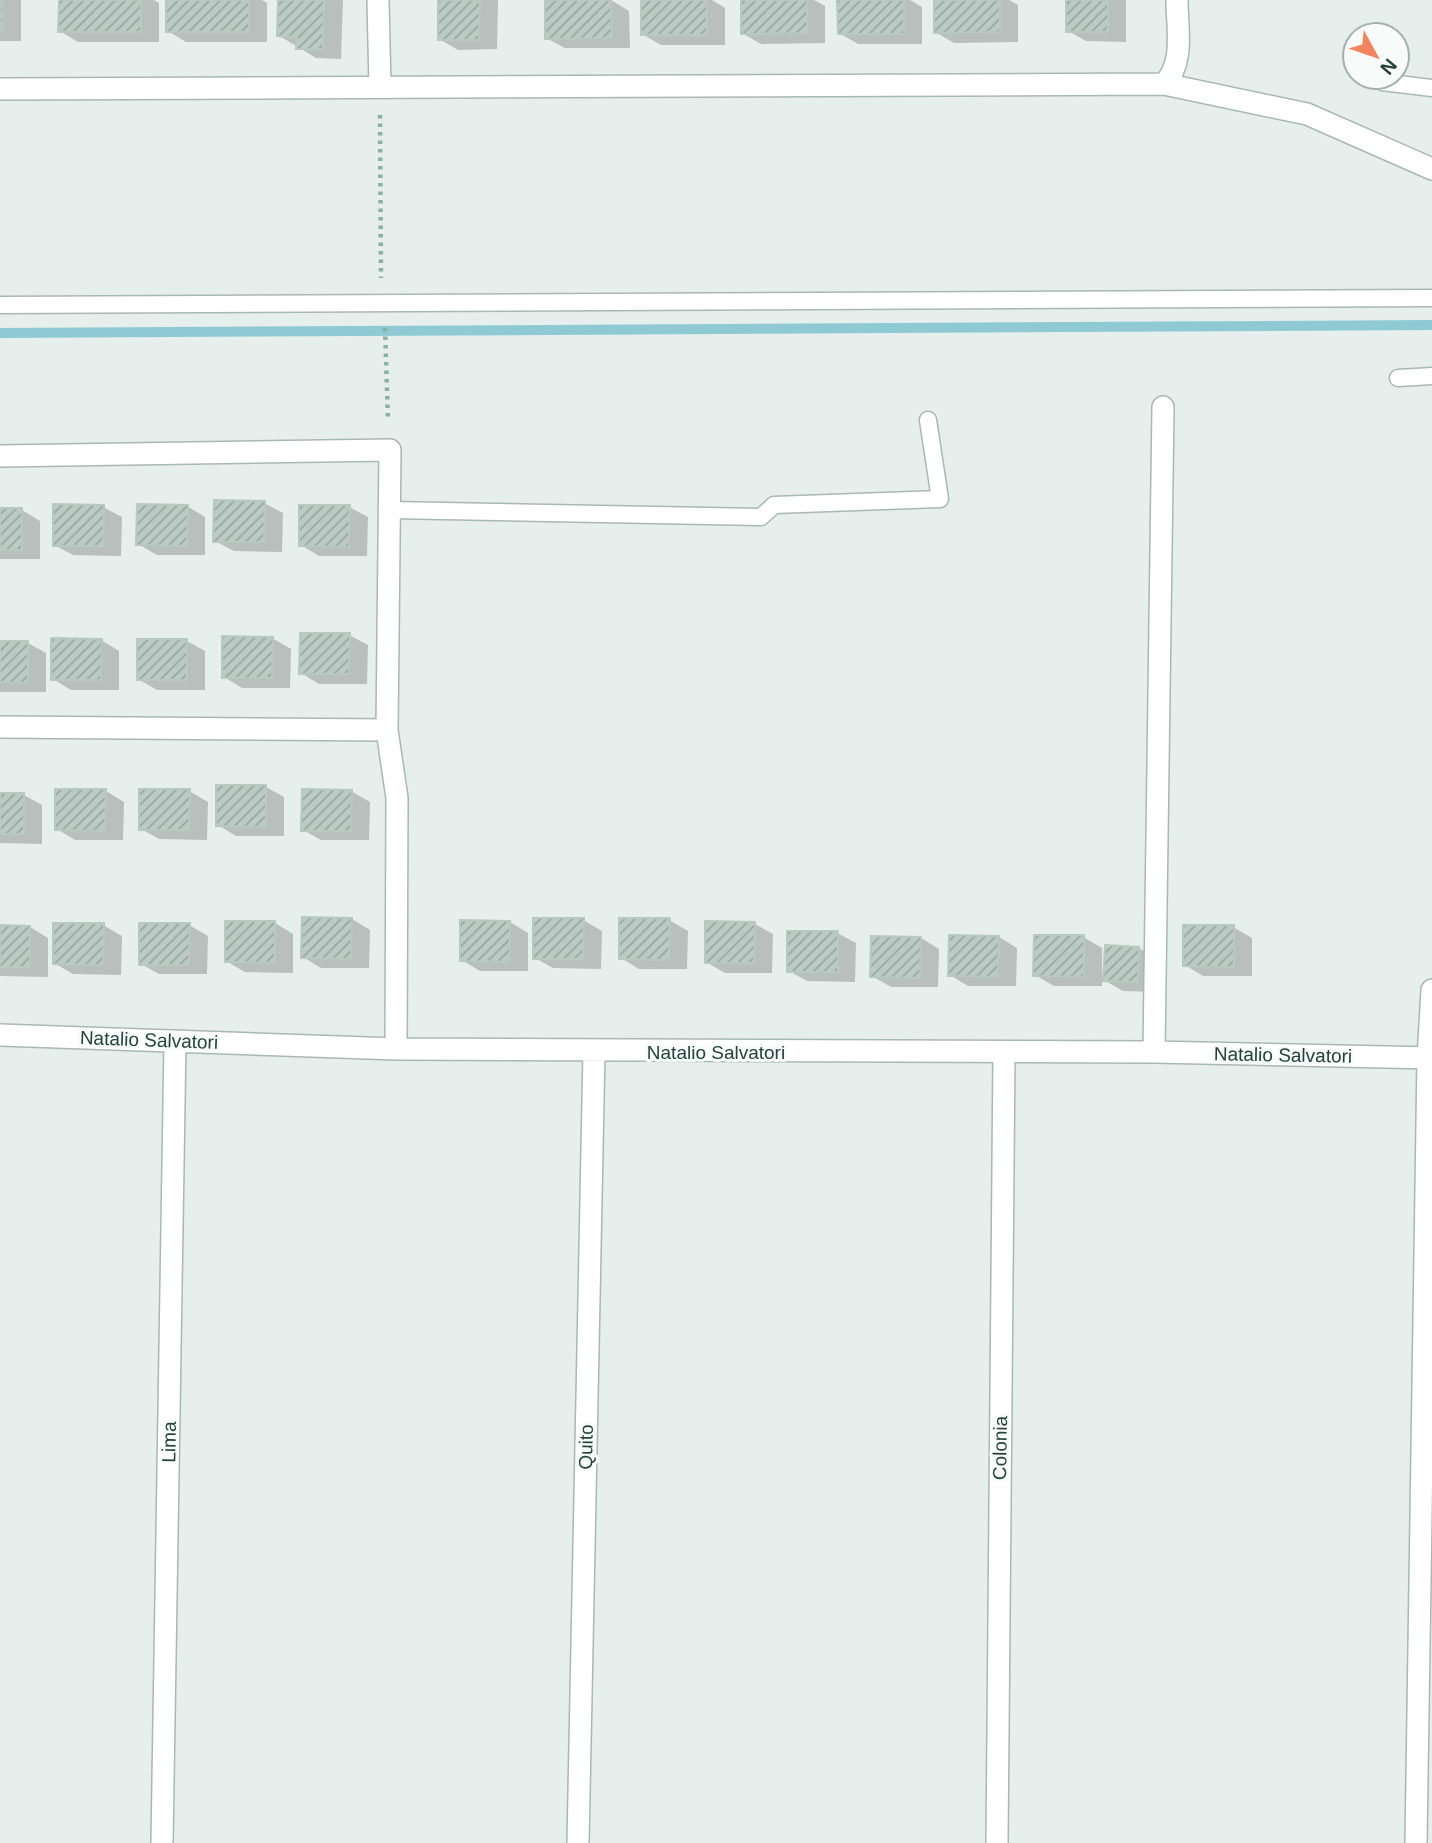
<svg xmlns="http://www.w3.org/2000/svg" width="1432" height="1843" font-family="Helvetica,sans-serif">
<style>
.shadow{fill:#0003}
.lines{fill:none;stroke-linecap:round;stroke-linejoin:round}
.stream{stroke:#8ec9d4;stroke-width:10}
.building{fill:url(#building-hatch);stroke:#b8c9c2;stroke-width:2}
.service-casing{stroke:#a8b8b2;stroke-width:19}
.minor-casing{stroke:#a8b8b2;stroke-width:24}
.path{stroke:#86b3a5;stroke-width:4.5;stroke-dasharray:3.5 5;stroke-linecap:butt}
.service{stroke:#fff;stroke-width:16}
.minor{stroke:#fff;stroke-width:21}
.labels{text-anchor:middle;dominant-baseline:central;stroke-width:6;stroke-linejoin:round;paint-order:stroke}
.street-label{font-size:19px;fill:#24423a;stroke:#f7fbf9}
</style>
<defs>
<pattern id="building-hatch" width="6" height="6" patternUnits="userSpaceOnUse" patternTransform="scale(1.75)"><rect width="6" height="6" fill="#bbcac4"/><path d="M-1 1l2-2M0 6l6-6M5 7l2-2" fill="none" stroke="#98a6a0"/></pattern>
</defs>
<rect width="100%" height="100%" fill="#e6efeb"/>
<!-- shadow -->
<path class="shadow" d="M0 0H21V41H0Z
M60 0H154L159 3V42H78L60 31Z
M168 0H262L267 3V42H186L168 31Z
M280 0H343L341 59 316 58 278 35Z
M440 0H498L497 49 458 50 439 39Z
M611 0 629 11 630 48H565L546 38Z
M642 0H712L725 8V45H661L642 34Z
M742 0H814L825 6V43L761 44 742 33Z
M839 0H910L922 7V44H858L839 33Z
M935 0H1009L1018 5V42L954 43 935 32Z
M1068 0H1126V42L1086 41 1068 31Z
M264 503 283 513 282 552 234 551 215 541Z
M187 506 205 517V555H157L138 544Z
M103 507 122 517 121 556 73 555 54 545Z
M349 507 368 517 367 556H319L301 545Z
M0 510H22L40 521V559H0Z
M349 635 368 645 367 684H319L301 673Z
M272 638 291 649 290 688H242L224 677Z
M101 640 119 651V690H71L53 679Z
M187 641 205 651V690H157L138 679Z
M0 642 28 643 46 653V692H0Z
M266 787 284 797V836H236L218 825Z
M106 791 124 802 123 840H75L57 829Z
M189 791 208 802 207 840 159 839 141 829Z
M351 791 370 802 369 840H321L303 830Z
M0 794 24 795 42 805V844L0 843Z
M352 919 370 930 369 968H321L303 957Z
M583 920 602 931 601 969 553 968 535 958Z
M669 920 688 931 687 969H639L621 958Z
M510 922 528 933V971H480L462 960Z
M275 923 293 934V973L245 972 226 961Z
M755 924 773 934 772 973H725L706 962Z
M103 925 122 936 121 975 73 974 54 963Z
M189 925 208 936 207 974H159L141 964Z
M0 927H30L48 938V977L0 976Z
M1233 927 1252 938V976H1203L1185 965Z
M837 933 856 943 855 982 807 981 789 971Z
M999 937 1017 948 1016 986H968L950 975Z
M1083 937 1102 948V974L1139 948 1157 959 1156 992 1123 991 1102 979V986H1054L1035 975Z
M921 938 939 949 938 987H891L872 976Z"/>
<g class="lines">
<!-- stream -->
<path class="stream" d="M0 333 1432 325"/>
</g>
<!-- building -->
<path class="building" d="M0 0H3V31H0Z
M59 0H141V32H58Z
M166 0H249V32H166Z
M278 0H324L323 49H296L297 37 277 36Z
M438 0H480L479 40H438Z
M545 0H611L612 38 545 39Z
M641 0H707V35H641Z
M741 0H807V33L741 34Z
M837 0H904V34H838Z
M934 0H1000V32L934 33Z
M1066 0H1108V32H1066Z
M214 500 265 501 264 542H213Z
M53 504 104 505 103 546H53Z
M137 504 188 505 187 546 136 545Z
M299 505H350L349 547 299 546Z
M0 508H22V550H0Z
M300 633H350L349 674H299Z
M222 636 273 637 272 678H222Z
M51 638 102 639 101 680H51Z
M137 639H187V680H137Z
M0 641H28V683L0 682Z
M216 785H266V827L216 826Z
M55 789H106L105 831 55 830Z
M139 789H190L189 830H139Z
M302 789 352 790 351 831H301Z
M0 793H24V834H0Z
M302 917 352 918 351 959 301 958Z
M533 918H584L583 959H533Z
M619 918H670L669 960 619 959Z
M460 920 510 921V962L460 961Z
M225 921H275V963L225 962Z
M705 921 755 922 754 963H705Z
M53 923H104L103 965 53 964Z
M139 923H190L189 965H139Z
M0 925 30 926V967H0Z
M1183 925H1234V967L1183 966Z
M787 931H838V972H787Z
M949 935 999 936 998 977 948 976Z
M1034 935H1084V977L1033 976Z
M871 936 921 937 920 978 870 977Z
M1105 945 1139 947 1138 982 1103 981Z"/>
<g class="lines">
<defs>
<path id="service" d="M1382 82 1432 88
M0 305 1432 298
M1398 378 1432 376
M390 510 761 517 774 505 940 499 928 420"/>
<path id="minor" d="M378 0 380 87
M1164 84C1185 63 1177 28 1177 0
M0 89 1164 84 1307 114 1432 169
M0 456 390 450 387 730 397 798 396 1049
M0 727 387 730
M0 1035 396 1049 1154 1052 1432 1058
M1154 1052 1163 407
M162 1843 175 1041
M578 1843 594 1051
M997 1843 1004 1053
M1416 1843 1428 1058 1432 990"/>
</defs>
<!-- service casing -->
<use href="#service" class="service-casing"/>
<!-- minor casing -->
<use href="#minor" class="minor-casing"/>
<!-- path -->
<path class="path" d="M380 115 381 278
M385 328 388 421"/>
<!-- service -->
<use href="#service" class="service"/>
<!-- minor -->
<use href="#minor" class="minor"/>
</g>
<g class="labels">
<!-- street labels -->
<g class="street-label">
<text transform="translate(149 1040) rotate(2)">Natalio Salvatori</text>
<text x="716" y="1052">Natalio Salvatori</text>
<text transform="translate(1283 1055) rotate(1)">Natalio Salvatori</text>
<text transform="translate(169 1442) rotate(-89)">Lima</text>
<text transform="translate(586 1447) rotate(-89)">Quito</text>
<text transform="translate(1000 1448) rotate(-89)">Colonia</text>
</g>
</g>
<!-- north arrow -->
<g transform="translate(1376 56) rotate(130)"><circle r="33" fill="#f7fbf9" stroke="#a3b1ad" stroke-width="2"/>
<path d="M0-5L12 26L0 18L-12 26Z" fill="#f4845f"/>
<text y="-10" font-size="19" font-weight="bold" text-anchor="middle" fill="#24423a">N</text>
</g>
</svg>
